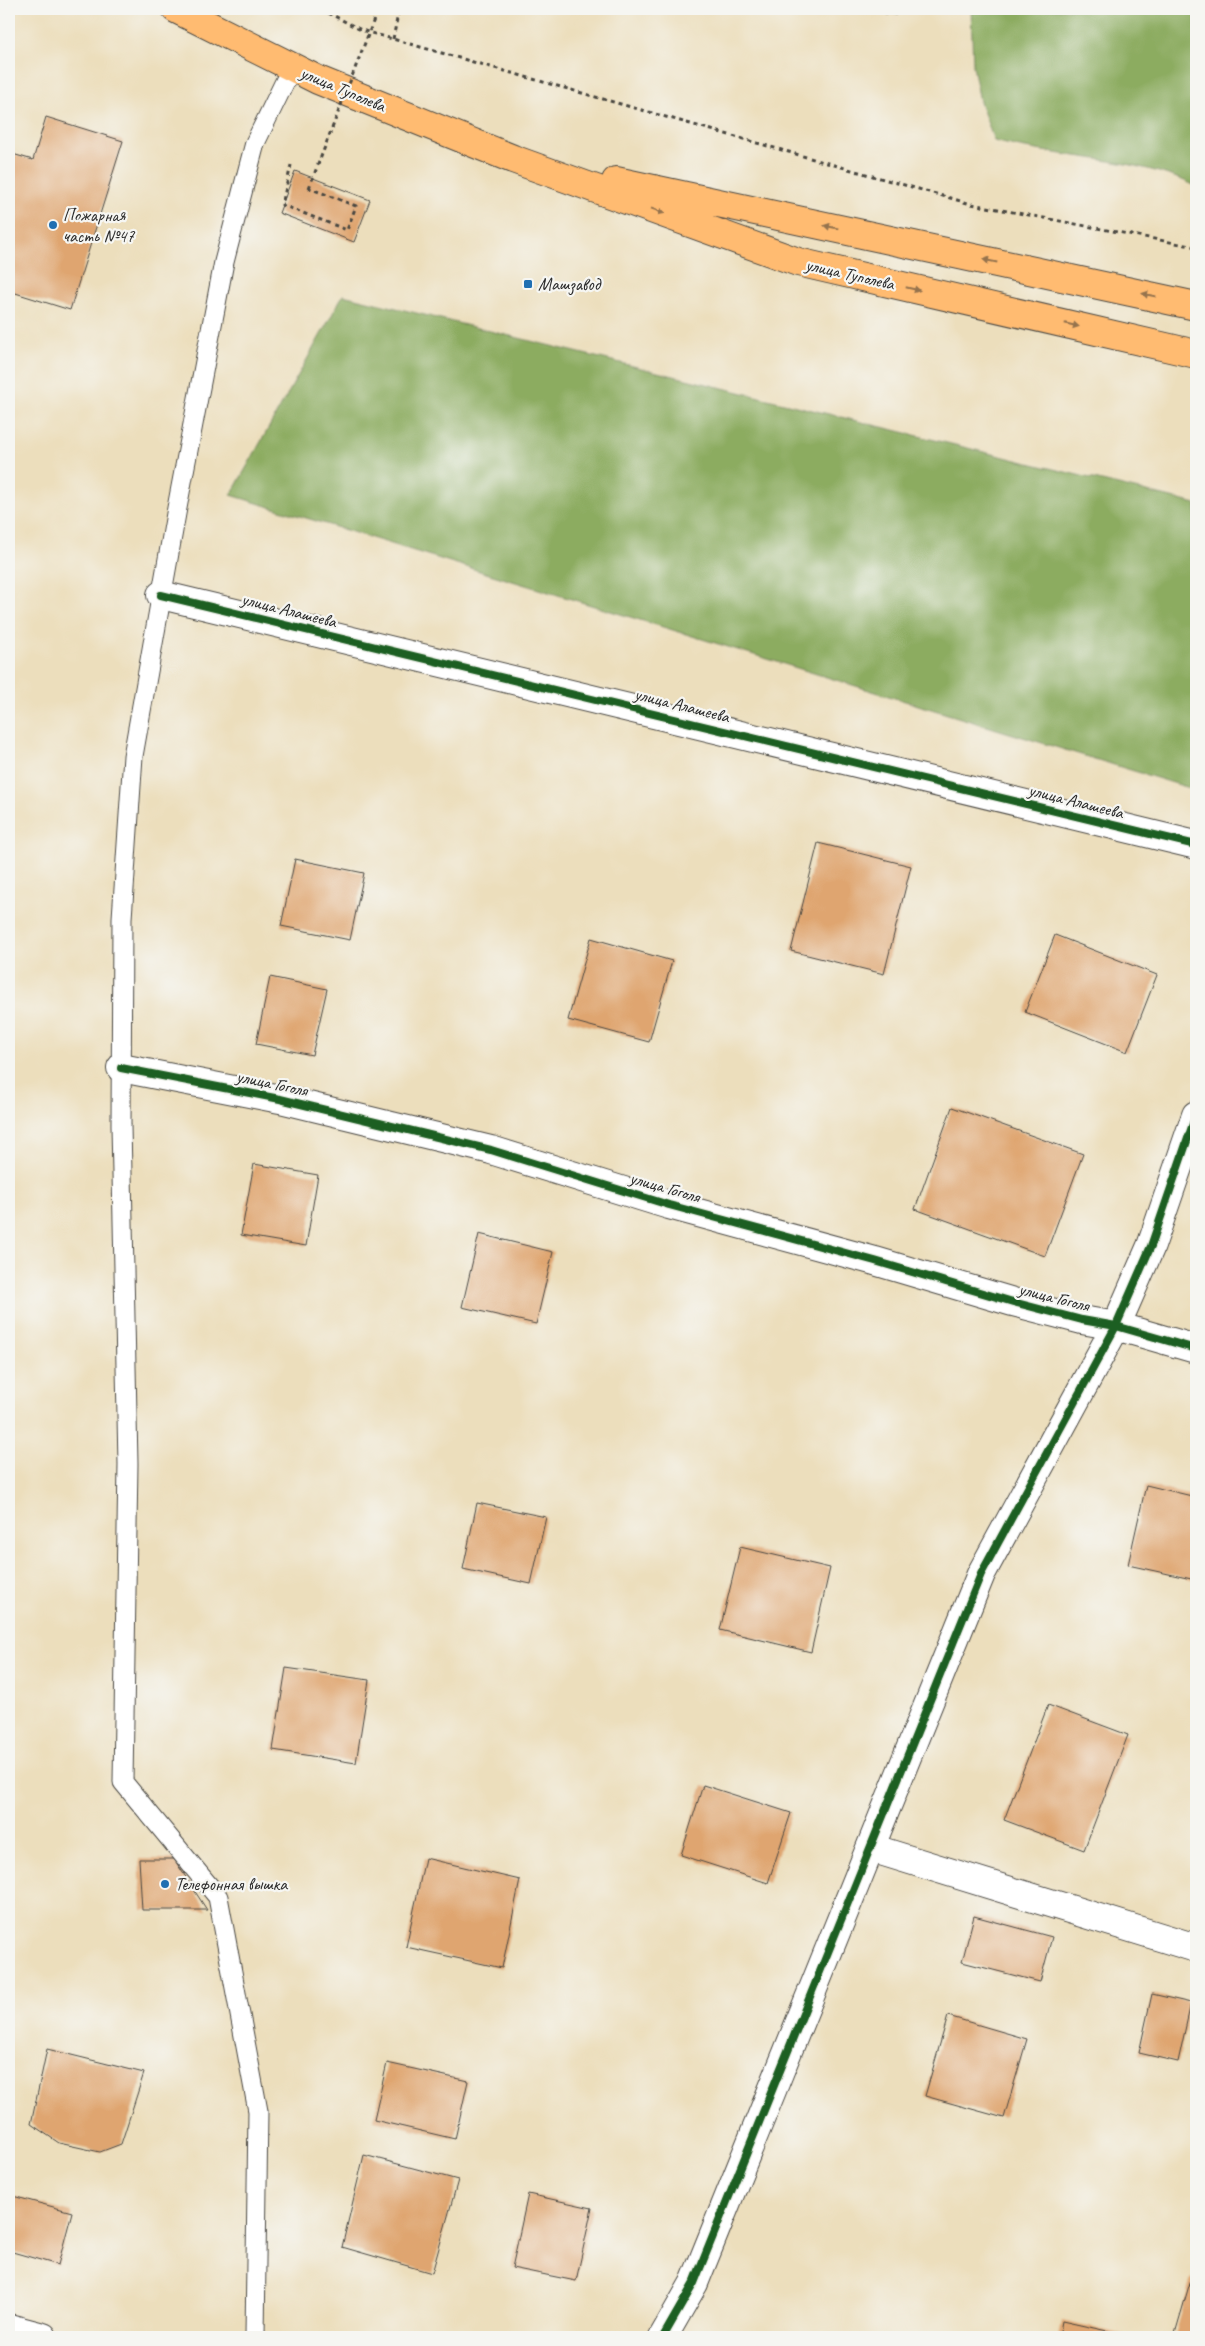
<svg xmlns="http://www.w3.org/2000/svg" width="1205" height="2346" font-family="Caveat,sans-serif">
<style>
.forest{fill:#8cac60;stroke:#5c6c46}
.building{fill:#dfa570}
.lines{fill:none;stroke-linecap:round;stroke-linejoin:round}
.lane-casing{stroke:#484641;stroke-width:21}
.street-casing{stroke:#484641;stroke-width:30}
.primary-casing{stroke:#484641;stroke-width:30}
.path{stroke:#484641;stroke-width:3;stroke-dasharray:4 4;stroke-linecap:butt}
.lane{stroke:#fff;stroke-width:19}
.street{stroke:#fff;stroke-width:28}
.primary{stroke:#ffbb71;stroke-width:28}
.path-bridge{stroke:#484641;stroke-width:3;stroke-dasharray:4 4;stroke-linecap:butt}
.cycleway-casing{stroke:#f6f6f2;stroke-width:11}
.cycleway{stroke:#1b5e20;stroke-width:8}
.oneway{fill:#95734e}
.poi-dot{fill:#1f6fb2;stroke:#f6f6f2;stroke-width:2}
.labels{text-anchor:middle;dominant-baseline:central;stroke-width:4.5;stroke-linejoin:round;paint-order:stroke}
.street-label{font-size:18px;fill:#2b2b2b;stroke:#f6f6f2}
.poi-label{font-size:18px;fill:#2b2b2b;stroke:#f6f6f2;text-anchor:start}
</style>
<rect width="100%" height="100%" fill="#f6f6f2"/>
<filter id="ink" filterUnits="userSpaceOnUse"><feTurbulence type="fractalNoise" baseFrequency=".02" numOctaves="2"/><feDisplacementMap in="SourceGraphic" scale="10" xChannelSelector="R" yChannelSelector="G"/><feConvolveMatrix kernelMatrix="1 2 1 2 8 2 1 2 1" color-interpolation-filters="sRGB"/></filter>
<filter id="wash" filterUnits="userSpaceOnUse"><feTurbulence type="fractalNoise" baseFrequency=".0096" numOctaves="4" result="noise"/><feDisplacementMap in="SourceGraphic" scale="20" xChannelSelector="R" yChannelSelector="G"/><feGaussianBlur stdDeviation="1.12" result="paint"/><feColorMatrix in="noise" values="0 0 0 0 0 0 0 0 0 0 0 0 0 0 0 0 0 1.4 0 .05"/><feComposite in="paint" operator="in"/></filter>
<g filter="url(#wash)">
<rect width="100%" height="100%" fill="#ecdebc"/>
<!-- forest -->
<path class="forest" d="M971 9H1196V186C1133 156 1061 159 994 141L980 102 973 66Z
M343 295 1196 504V790L231 495Z"/>
<g id="blocks">
<!-- building -->
<path class="building" d="M846 9H897L896 15Z
M46 117 123 141 70 310 9 291V153L33 160Z
M295 171 370 200 354 242 279 213Z
M818 843 911 866 884 974 791 951Z
M295 859 364 873 350 940 281 926Z
M1055 935 1157 975 1127 1052 1025 1012Z
M591 938 672 961 649 1042 568 1020Z
M270 977 327 989 312 1055 256 1044Z
M952 1107 1083 1154 1045 1256 915 1209Z
M254 1164 318 1175 306 1246 241 1235Z
M479 1234 553 1252 536 1324 462 1307Z
M1146 1485 1196 1497V1580L1128 1565Z
M477 1503 546 1517 531 1584 463 1569Z
M740 1547 830 1568 811 1652 720 1630Z
M286 1668 369 1680 356 1763 273 1750Z
M1048 1705 1128 1735 1084 1850 1004 1820Z
M703 1785 791 1813 768 1883 681 1855Z
M425 1858 520 1880 502 1968 406 1947Z
M139 1859H174L207 1910H142Z
M974 1916 1052 1937 1040 1982 962 1962Z
M1152 1994 1191 2003 1178 2062 1139 2053Z
M948 2016 1027 2039 1004 2118 925 2096Z
M47 2049 144 2073 121 2144 100 2152 59 2143 31 2124Z
M387 2063 468 2081 455 2139 374 2120Z
M364 2155 458 2180 432 2273 342 2247Z
M528 2194 592 2208 576 2281 512 2268Z
M9 2195 72 2212 58 2265 9 2251Z
M1191 2279 1196 2280V2337H1174Z
M1062 2321 1130 2336V2337H1059Z"/>
</g>
</g>
<g filter="url(#ink)">
<use href="#blocks" fill-opacity="0" stroke="#484641" stroke-width="1"/>
<g class="lines">
<defs>
<path id="lane" d="M255 2337 258 2111 218 1897 123 1782 128 1464 121 1125 122 918 133 756 177 508 224 262 255 143 292 67"/>
<path id="street" d="M161 595 1196 845
M121 1068 280 1099 491 1150 669 1205 875 1261 1013 1302 1082 1320 1116 1326 1196 1349
M871 1848 1196 1948
M9 2328 43 2337
M663 2337 694 2283 981 1574 1116 1326 1151 1246 1196 1115"/>
<path id="primary" d="M176 9 318 80 513 159 798 262 1196 354
M616 181 1196 306"/>
</defs>
<!-- lane casing -->
<use href="#lane" class="lane-casing"/>
<!-- street casing -->
<use href="#street" class="street-casing"/>
<!-- primary casing -->
<use href="#primary" class="primary-casing"/>
<!-- path -->
<path class="path" d="M321 9 361 30 971 204 1196 247
M393 39 399 9
M291 165 282 205 347 230 356 206 309 188"/>
<!-- lane -->
<use href="#lane" class="lane"/>
<!-- street -->
<use href="#street" class="street"/>
<!-- primary -->
<use href="#primary" class="primary"/>
<!-- path-bridge -->
<path class="path-bridge" d="M309 188 378 9"/>
<defs>
<path id="cycleway" d="M161 595 1196 845
M121 1068 280 1099 491 1150 669 1205 875 1261 1013 1302 1082 1320 1116 1326 1196 1349
M663 2337 694 2283 981 1574 1116 1326 1151 1246 1196 1115"/>
</defs>
<!-- cycleway casing -->
<use href="#cycleway" class="cycleway-casing"/>
<!-- cycleway -->
<use href="#cycleway" class="cycleway"/>
</g>
<!-- one-way arrows -->
<defs><path id="oneway-solid" d="M-6-.8H1V-3.2L6.5 0L1 3.2V.8H-6Z" transform="scale(1.25)"/></defs>
<g class="oneway">
<use href="#oneway-solid" transform="translate(658 211) rotate(20)"/>
<use href="#oneway-solid" transform="translate(831 227) rotate(-168)"/>
<use href="#oneway-solid" transform="translate(990 261) rotate(-168)"/>
<use href="#oneway-solid" transform="translate(913 289) rotate(13)"/>
<use href="#oneway-solid" transform="translate(1149 295) rotate(-168)"/>
<use href="#oneway-solid" transform="translate(1072 325) rotate(13)"/>
</g>
</g>
<!-- markers -->
<g class="poi-dot">
<circle cx="53" cy="225" r="5"/>
<rect x="523" y="279" width="10" height="10" rx="2.5"/>
<circle cx="165" cy="1884" r="5"/>
</g>
<g class="labels">
<!-- street labels -->
<g class="street-label">
<text transform="translate(343 89) rotate(23)">улица Туполева</text>
<text transform="translate(850 274) rotate(13)">улица Туполева</text>
<text transform="translate(289 610) rotate(14)">улица Алашеева</text>
<text transform="translate(682 705) rotate(14)">улица Алашеева</text>
<text transform="translate(1076 801) rotate(14)">улица Алашеева</text>
<text transform="translate(272 1083) rotate(12)">улица Гоголя</text>
<text transform="translate(665 1187) rotate(16)">улица Гоголя</text>
<text transform="translate(1054 1297) rotate(14)">улица Гоголя</text>
</g>
<!-- poi labels -->
<g class="poi-label">
<text x="63" y="215">Пожарная<tspan x="63" dy="21">часть №47</tspan></text>
<text x="538" y="284">Машзавод</text>
<text x="175" y="1884">Телефонная вышка</text>
</g>
</g>
<!-- margin -->
<rect width="1205" height="2346" fill="none" stroke="#f6f6f2" stroke-width="30"/>
</svg>
